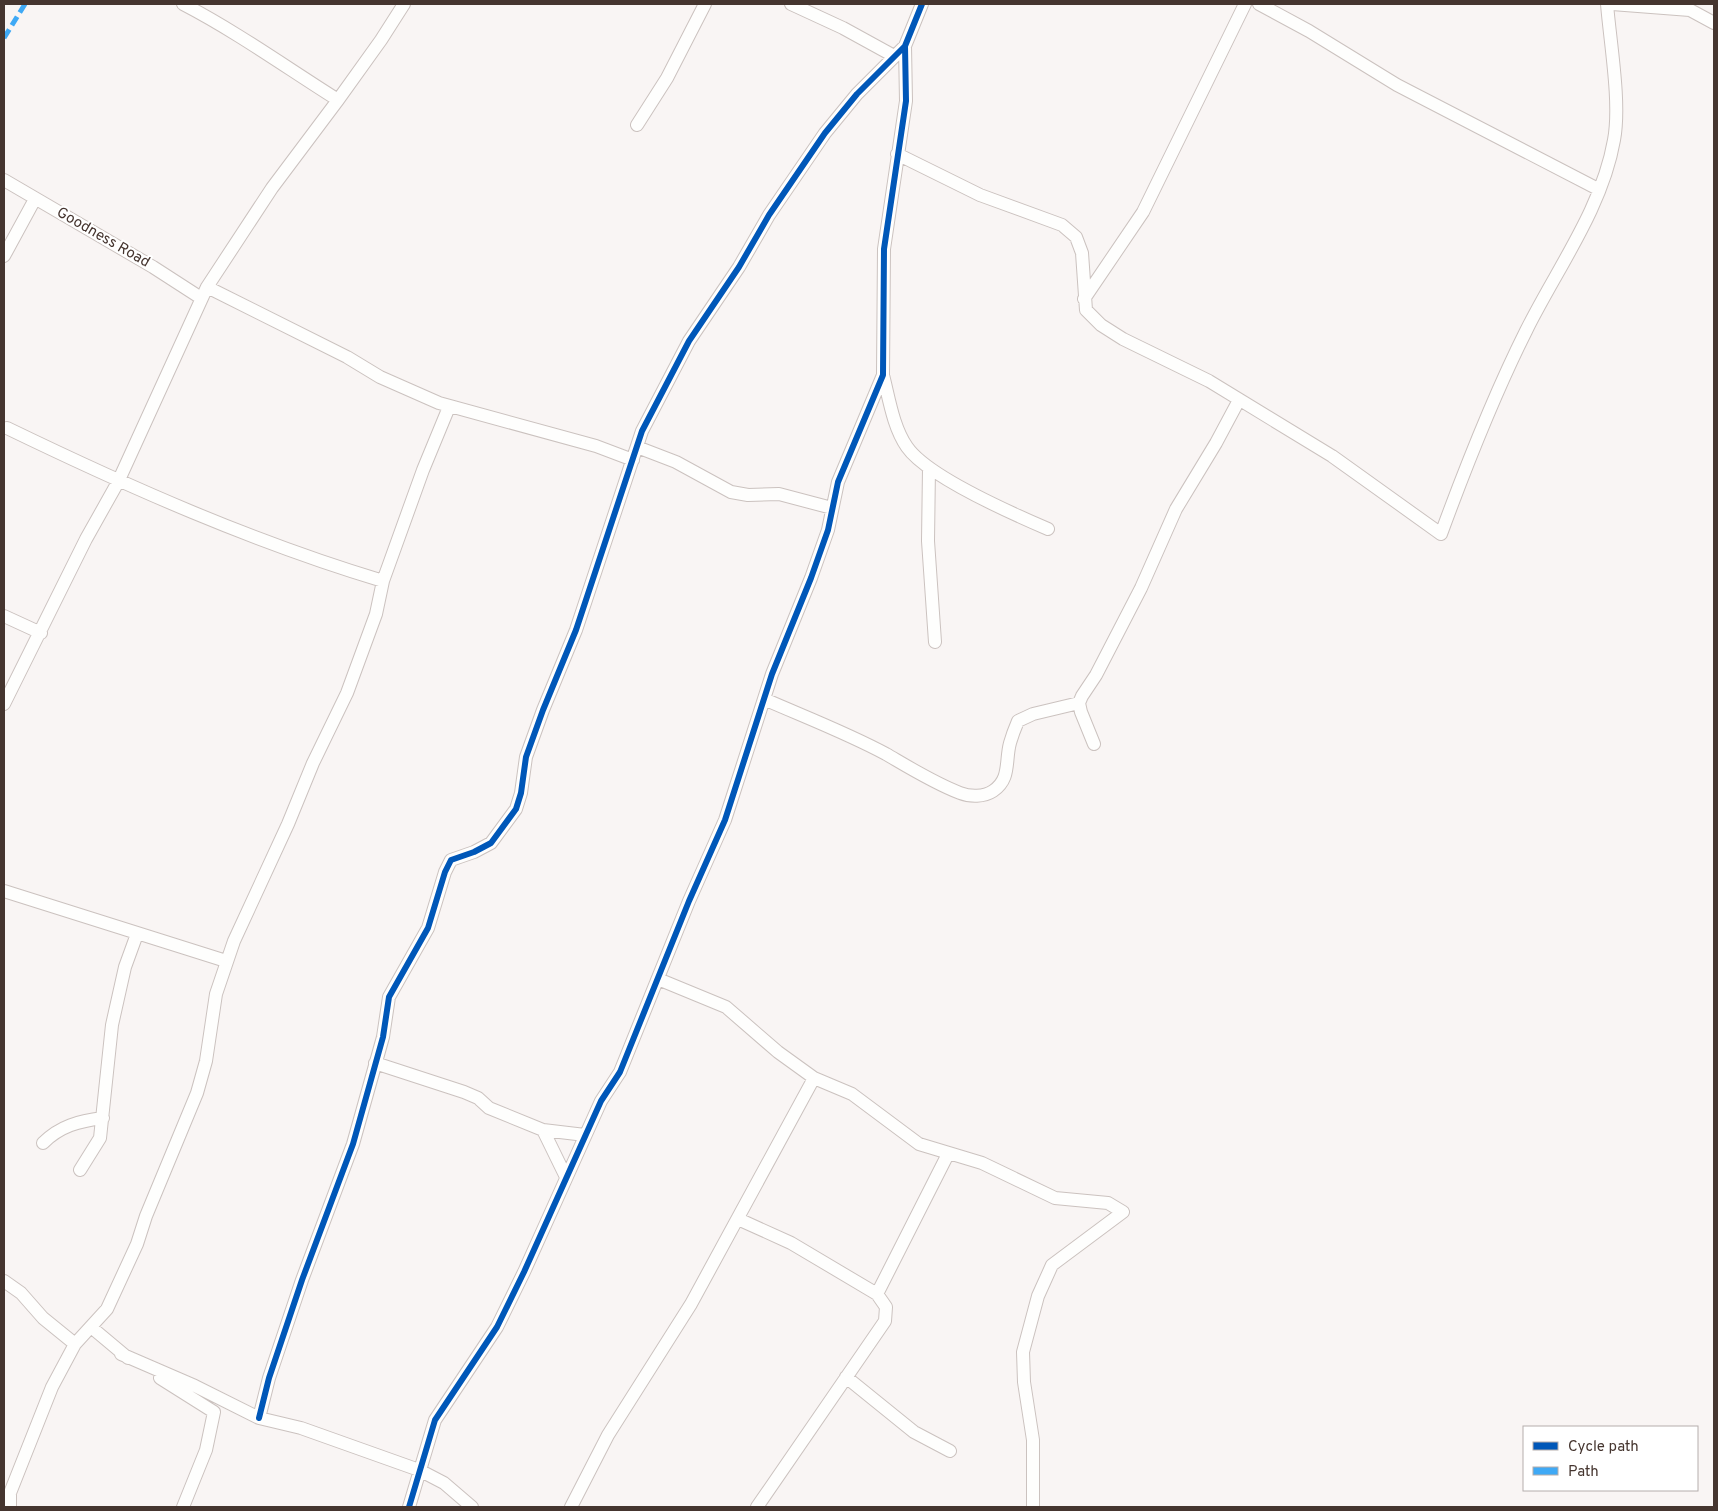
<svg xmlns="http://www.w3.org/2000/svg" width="1718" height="1511" font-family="Overpass,sans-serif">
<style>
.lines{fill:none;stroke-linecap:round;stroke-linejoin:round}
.street-casing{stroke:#cbc2bf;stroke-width:14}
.street{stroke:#fefefd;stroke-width:12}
.quiet{stroke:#3fa9f5;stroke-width:5;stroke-dasharray:10 5;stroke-linecap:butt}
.cycleway-casing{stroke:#fff;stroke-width:9}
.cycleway{stroke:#0057b8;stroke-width:6}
.labels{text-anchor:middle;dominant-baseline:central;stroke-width:4;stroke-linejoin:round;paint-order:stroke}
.street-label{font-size:15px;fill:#45352f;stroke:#fff}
</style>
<rect width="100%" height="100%" fill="#f9f5f4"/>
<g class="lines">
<defs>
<path id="street" d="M183 4C237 32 287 68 338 100
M791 4 843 28 894 56
M1259 4 1309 31 1397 85 1598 189
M1612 4 1690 10 1714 23
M637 125 667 78 705 4
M897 154 980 195 1062 225 1076 237 1082 253 1086 310 1101 325 1123 339 1209 381 1332 456 1441 534C1466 466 1493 397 1526 331 1556 270 1602 209 1614 140 1621 103 1610 42 1607 4
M4 180 153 267 201 298
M4 256 35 199
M207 287 347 357 380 377 439 403 596 446 633 460
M1084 299 1143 212 1245 4
M883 375C889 398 893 427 907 447 927 476 1013 514 1048 529
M7 428C129 487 253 542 383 581
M637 447 676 462 731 492 748 495 779 494 832 508
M929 468 928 541 935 642
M4 616 41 633
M764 699C805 717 847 733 886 754 910 768 934 783 960 793 970 797 984 797 993 791 1011 779 1005 761 1010 743 1012 736 1015 728 1018 721L1033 714 1079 703
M4 704 86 539 118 482 207 287 272 188 338 100 381 40 404 4
M1094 744 1081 712 1079 703 1082 696 1096 675 1141 588 1176 509 1216 443 1239 400
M4 891 226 961
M658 979 726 1007 778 1052 814 1078 852 1094 919 1144 982 1163 1055 1198 1108 1203 1123 1212 1052 1265 1038 1296 1023 1352 1024 1382 1033 1440V1507
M375 1063 464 1092 478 1098 489 1108 543 1130 585 1135
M543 1130 566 1177
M43 1143C60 1126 79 1121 103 1118
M80 1170 100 1138 112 1025 125 967 137 934
M738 1219 791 1243 877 1294 886 1307 885 1321 757 1507
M4 1281 21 1293 43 1318 75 1344
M877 1294 948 1154
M91 1327 128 1358
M121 1354 195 1386 259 1418 301 1428 419 1470 444 1483 472 1507
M846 1377 914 1432 950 1451
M160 1378 214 1412 206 1450 183 1507
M259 1418 269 1378 302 1280 353 1144 383 1037 389 997 428 928 445 872 451 860 474 852 491 843 516 809 521 793 526 757 543 710 576 630 642 431 689 341 739 267 769 215 825 133 857 94 905 46
M10 1507V1493L52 1387 75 1344 107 1309 137 1244 146 1216 197 1093 206 1061 216 994 234 941 288 824 313 763 347 693 376 614 383 581 423 470 449 407
M409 1507 435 1420 497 1327 524 1272 601 1101 620 1072 689 901 725 820 772 674 811 578 828 530 838 482 883 375 884 249 906 101 905 46 922 4
M571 1507 608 1435 691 1304 814 1078"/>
</defs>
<!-- street casing -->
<use href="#street" class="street-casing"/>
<!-- street -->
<use href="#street" class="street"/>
<!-- quiet -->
<path class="quiet" d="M4 38 25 4"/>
<defs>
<path id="cycleway" d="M259 1418 269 1378 302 1280 353 1144 383 1037 389 997 428 928 445 872 451 860 474 852 491 843 516 809 521 793 526 757 543 710 576 630 642 431 689 341 739 267 769 215 825 133 857 94 905 46
M409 1507 435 1420 497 1327 524 1272 601 1101 620 1072 689 901 725 820 772 674 811 578 828 530 838 482 883 375 884 249 906 101 905 46 922 4"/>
</defs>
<!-- cycleway casing -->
<use href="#cycleway" class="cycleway-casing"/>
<!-- cycleway -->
<use href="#cycleway" class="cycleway"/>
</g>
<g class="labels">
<!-- street labels -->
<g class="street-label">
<text transform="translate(103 238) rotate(30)">Goodness Road</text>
</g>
</g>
<!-- border -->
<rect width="1718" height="1511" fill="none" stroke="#45352f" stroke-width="10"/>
<!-- legend -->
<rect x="1523" y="1426" width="175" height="65" fill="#ffffff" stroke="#b5aeac"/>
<rect x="1533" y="1442" width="25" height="8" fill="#0057b8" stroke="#b5aeac"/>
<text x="1568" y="1451" font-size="15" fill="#45352f">Cycle path</text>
<rect x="1533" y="1467" width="25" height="8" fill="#3fa9f5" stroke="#b5aeac"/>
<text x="1568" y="1476" font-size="15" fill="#45352f">Path</text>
</svg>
